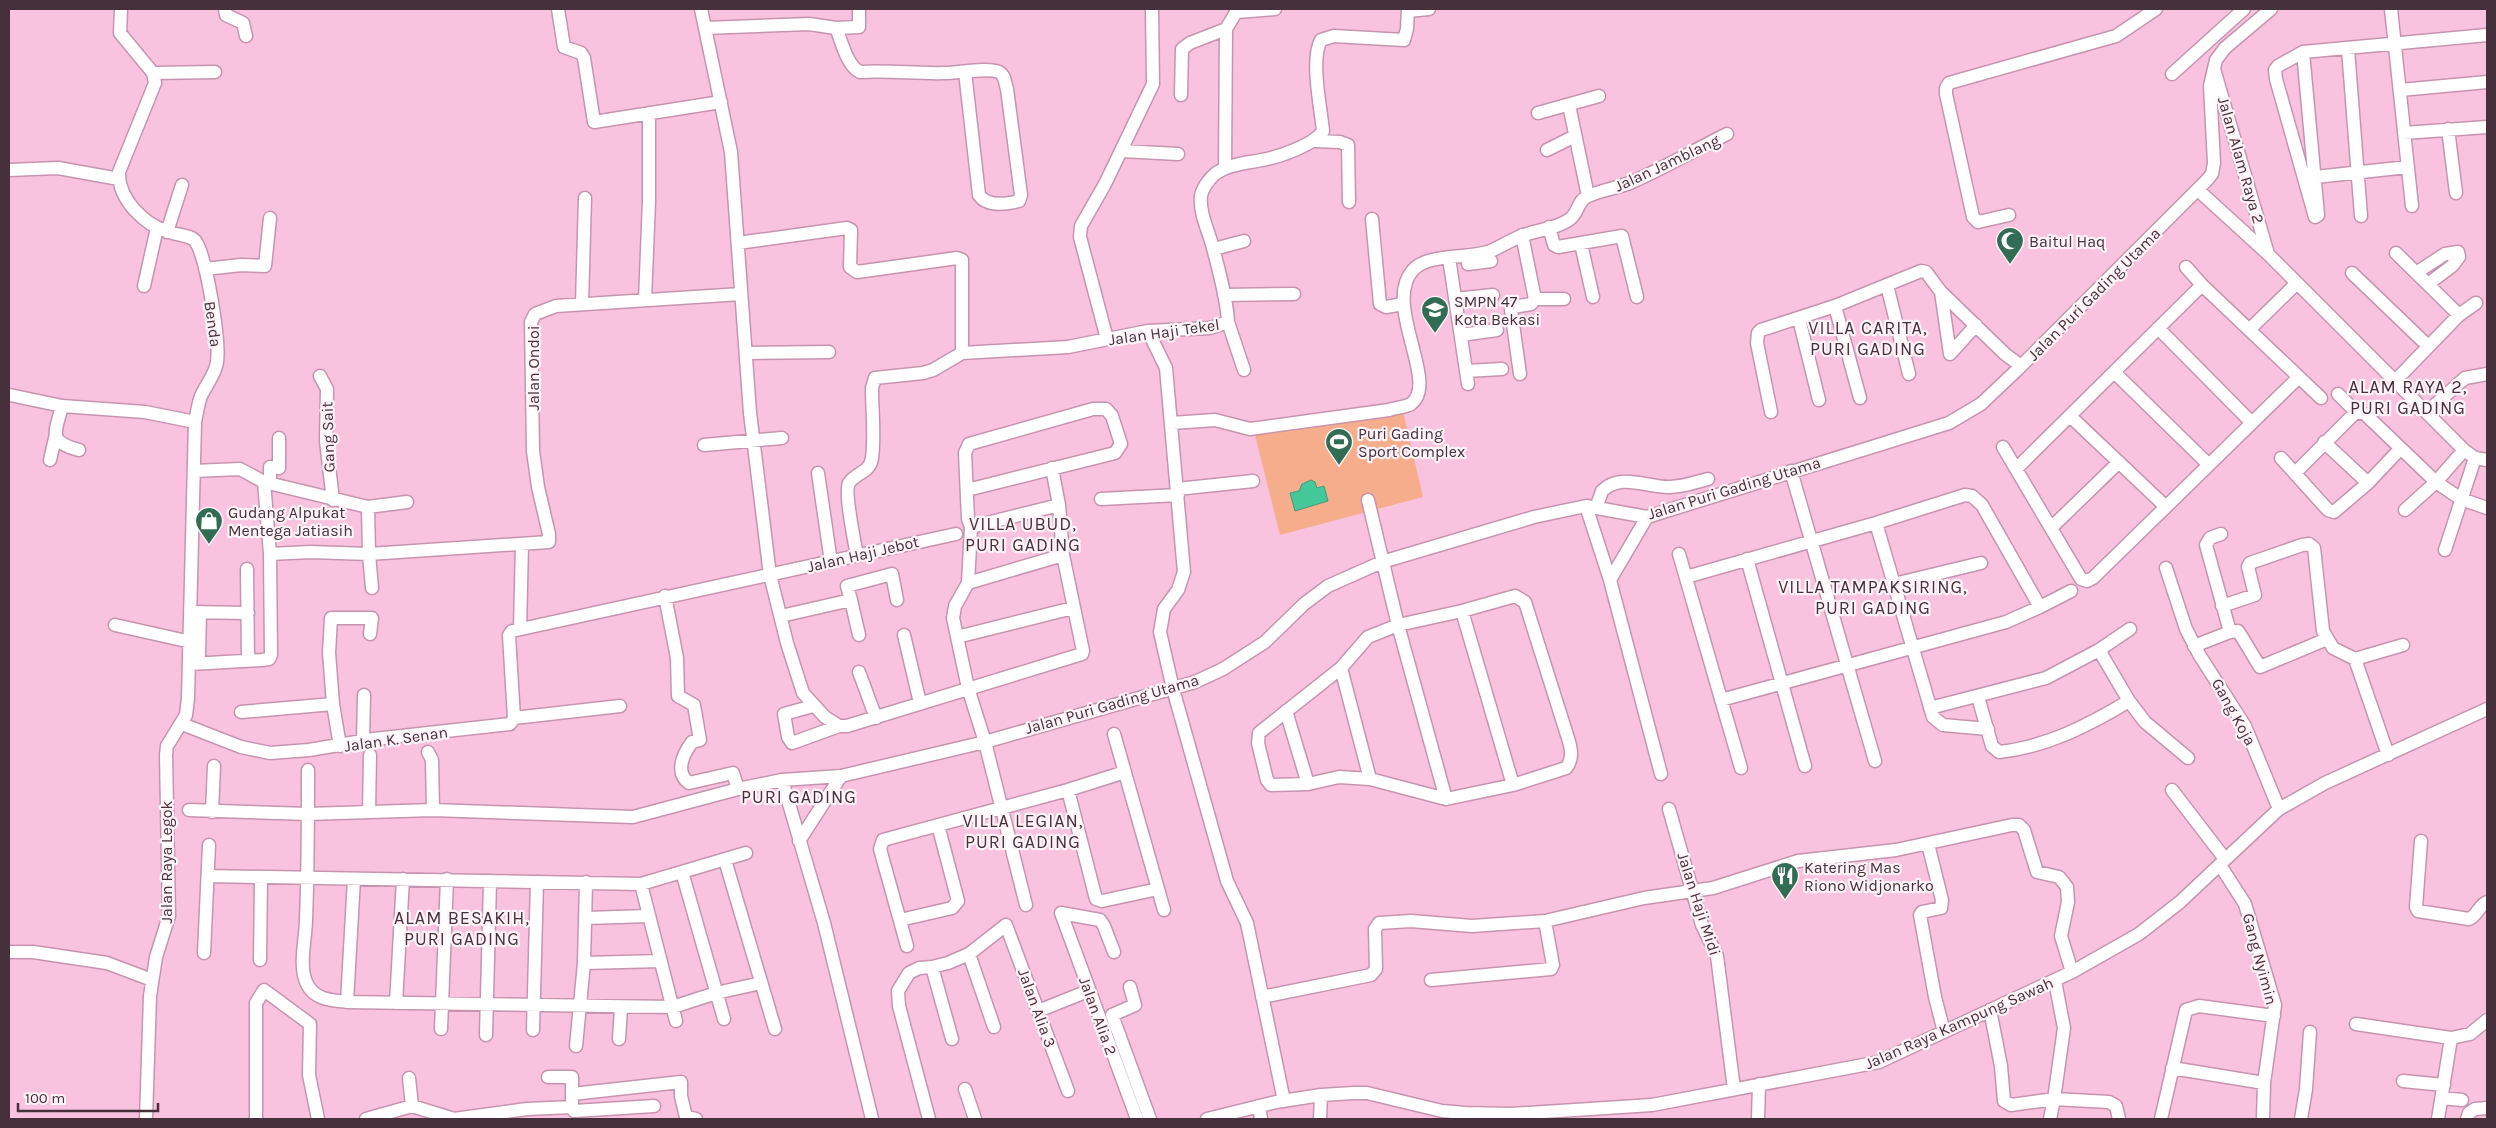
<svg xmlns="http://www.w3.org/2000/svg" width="2496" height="1128" font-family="Karla,sans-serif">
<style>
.park{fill:#f6ad8c}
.water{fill:#44c799;stroke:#459a7d}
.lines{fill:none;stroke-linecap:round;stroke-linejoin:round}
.minor-casing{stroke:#c794af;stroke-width:15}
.minor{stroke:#fff;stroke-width:12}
.labels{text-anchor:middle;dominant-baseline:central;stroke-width:4.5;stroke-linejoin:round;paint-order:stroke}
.street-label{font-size:16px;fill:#46303c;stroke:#fef3f8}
.poi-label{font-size:16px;fill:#46303c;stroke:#fef3f8;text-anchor:start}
.neighbourhood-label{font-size:18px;letter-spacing:1px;fill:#46303c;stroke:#fef3f8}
</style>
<rect width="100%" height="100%" fill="#f9c3e0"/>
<!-- park -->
<path class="park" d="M1403 411 1423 497 1280 535 1255 435Z"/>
<!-- water -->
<path class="water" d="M1311 480 1315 482 1317 488 1324 486 1328 501 1295 511 1290 493 1299 491 1302 484Z"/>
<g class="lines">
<defs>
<path id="minor" d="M121 9 120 33 153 73 155 83 119 172C118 199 144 225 169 232 177 235 192 235 196 242 207 260 220 341 217 362 216 373 206 385 201 396 198 404 197 413 195 422L188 698 186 715 167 746 166 755 169 916 156 957 150 996 146 1119
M225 9 226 15 243 23 246 36
M558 9 564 47 581 53 584 58 594 122 721 102
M701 9 731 152 750 413 770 575 787 643 803 693 825 717 839 726H847L1082 654 1083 651 1063 555 1059 505 1052 468
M2391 9 2412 206
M1408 11 1429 9
M1237 12 1275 9
M705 28 809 24 836 28C842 42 847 66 860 72 889 70 917 74 945 73 958 73 988 67 999 72 1005 75 1005 83 1007 89L1021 195 1019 201C1007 204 987 207 979 195L965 72
M836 28 859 27V9
M2348 49 2361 216
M2303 52 2318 215 2315 217 2276 79 2275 70 2278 66 2303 52 2487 35
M2214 69 2268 254
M153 73 215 72
M2172 74 2244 9
M2400 90 2487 82
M1181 95 1182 49 1190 43 1226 29
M1569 105 1588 196
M1538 113 1599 96
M2448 129 2456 193
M2404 133 2487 127
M1315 141 1340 142 1348 145 1349 202
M1547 150 1575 136
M1122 151 1178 154
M1225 168 1226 29 1238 9
M9 170 58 168 119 179
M2315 177 2408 167
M2198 190 2268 254 2464 450 2475 458 2487 460
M2009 215 1978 222 1973 217 1946 94V88L1949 83 2116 36 2156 9
M1372 219 1380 304 1386 307 1403 304
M1549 227 1554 245 1558 247 1622 236 1637 297
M167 232 182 185
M1522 235 1535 299H1564
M738 243 847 228 851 230 850 267 857 272 957 258 962 260V353
M1581 244 1593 297
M1214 249 1244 241
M2396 253 2459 315
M1449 258 1468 384
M1468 264 1491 261
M2186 267 2202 285 2321 398
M205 269 241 265 265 266 270 218
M2352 273 2428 346
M2416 273 2445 254 2458 252 2459 257 2452 266 2428 284
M1887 285 1909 374
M144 286 157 228
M1941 292 1950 354 1976 325
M1224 295 1294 294
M1455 299 1493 295
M645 300 649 201V113
M582 304 585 198
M1835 306 1860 398
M1799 319 1819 400
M1228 322 1244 370
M2158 328 2252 423
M2250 329 2297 283
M1148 331 1166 368 1184 572 1178 590 1164 609 1160 632 1173 689 1227 881 1247 923 1284 1101
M1461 335 1497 330
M1107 339 1080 237 1081 226 1105 184 1153 84 1152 9
M746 353 829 352
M1466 371 1502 369
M2114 372 2208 464
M1520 374 1511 310 1513 307 1531 304 1535 299
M320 376 327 389 326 441 333 500
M2395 381 2459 315 2476 303
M10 395 62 406 145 412 195 422
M62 406C55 434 47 441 79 450
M1771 412 1757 343 1758 333 1761 330 1835 306 1921 271 1926 272 1941 292 2005 354 2021 366
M2356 412 2365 414 2436 482 2461 499 2487 508
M2427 412 2465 378 2487 374
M2070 416 2165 506
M1172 423 1215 420 1250 429 1389 410C1395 408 1406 407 1411 404 1440 383 1382 304 1413 270 1429 252 1471 260 1493 250 1503 245 1513 239 1524 235 1538 230 1558 228 1570 219 1579 212 1577 201 1588 196 1602 190 1618 188 1632 182 1664 168 1695 150 1727 134
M2324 442 2368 483
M704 445 782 438
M2003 447 2081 579 2087 581 2093 578 2299 377
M2281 458 2328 510 2334 512 2368 483 2400 449
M50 460 56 434
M2016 469 2202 285
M194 471 240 469 264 482 368 507 369 554 549 542V534L538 487 533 451 531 322 535 314 556 306 741 294
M1791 471 1875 761
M818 473 831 562
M2295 473 2356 412 2338 394
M270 484V467L279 468V438
M1177 489 1253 481
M967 490 1115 453 1121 444 1112 416 1106 409H1093L969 444 965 453 968 519 971 527
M1101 499 1178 495
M1368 500 1398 625 1446 799
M1586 506 1610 580 1661 774
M368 507 407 502
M1596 508 1602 491C1621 472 1648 488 1670 487 1683 487 1696 482 1708 479
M2405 510 2436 482 2464 450
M1876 523 1933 717 1943 725 1988 729
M2052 527 2119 462
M2445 550 2475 458
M270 554 310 552 369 554 372 588
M1679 554 1741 768
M857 556C855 544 844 492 849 483 856 472 870 473 872 458 875 436 872 411 872 388L875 378 923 373 933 370 962 353 1068 347 1148 331 1210 328 1228 322C1227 299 1219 271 1213 248 1209 232 1199 213 1201 196 1202 189 1209 179 1215 174 1228 164 1247 163 1262 160 1279 157 1314 145 1323 131 1321 109 1310 59 1321 40L1334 36 1404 40 1407 29 1408 9
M1747 559 1805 766
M2166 568 2186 629 2200 656 2245 726 2279 809
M247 569 248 661
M1686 577 1876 523 1965 495 1972 496 1982 505 2040 607 2006 622 1721 700
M1610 580 1647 517
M968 583 1063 555
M1894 584 1981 563
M665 596 677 658 678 696 694 705 700 740 692 742C684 753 674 772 689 783L733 773 738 789
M1515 596 1525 602 1567 735C1571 747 1574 758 1566 768L1513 785 1446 799 1370 779 1339 777 1308 784 1271 785 1267 780 1258 743 1259 733 1341 668 1368 637 1398 625 1462 611Z
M851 600 859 635
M2222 606 2255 595 2248 567 2250 563 2302 545 2309 544 2314 548 2323 631 2333 648 2355 659 2388 755
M2040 607 2071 591
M1462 611 1513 785
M190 612 248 613
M781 616 851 600 847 586 892 574 897 600
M115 625 191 642
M520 629 522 544
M2230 632 2238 631 2240 634 2260 667 2327 639
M904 635 920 703
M957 637 1073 608
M2194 646 2230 632 2206 545 2210 538 2221 534
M2099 650 2129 701 2145 722 2188 758
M199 656 200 612
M2355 659 2403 645
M191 664 262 660 269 659 271 655 270 554 264 482
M1341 668 1370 779
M859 672 876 718
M1978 697 1992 746 1999 752C2047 747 2089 725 2129 701
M333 704 340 746
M813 706 784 714 788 737 792 743 839 726
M1930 708 2046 678 2099 650 2130 629
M1286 711 1308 784
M241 712 333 704 329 653 331 618H372L370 634
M514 718 620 706
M182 724 241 747 270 753 309 750 374 739 510 724 514 718 509 635 512 631 956 534
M1114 734 1164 910
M363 742 364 695
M428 752 432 760 433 810
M308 770C308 820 308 870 306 919 306 939 298 966 307 984 315 1000 331 1000 347 1002L673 1007 716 993 761 983
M782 780 824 923 872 1119
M1068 790 1096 899 1102 901 1158 889
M2172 790 2225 859
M1669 809 1702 925 1717 956 1734 1089
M189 810 308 814 433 810 633 817 738 789 782 780 841 776 985 742 1195 682 1223 669 1265 642 1304 604 1328 586 1382 562 1534 517 1586 506 1647 517 1949 423 1981 404 2017 370 2207 180 2212 174 2214 163 2210 86 2216 60 2225 48 2271 9
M212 812 214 766
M369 812 370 755
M799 841 841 776
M2421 841 2416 907 2418 911 2469 919C2477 916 2479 905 2487 902
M1928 844 1942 900 1941 908 1922 912 1920 915 1935 997 1944 1032
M725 860 775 1029
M2220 865 2245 904 2275 1005 2264 1083 2263 1119
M682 872 724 1019
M208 876 641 884 746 853
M641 884 676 1021
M1026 905 985 742 968 688 953 618 955 606 968 583 971 527 1059 505
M586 918 649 916
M900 920 952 908 958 901 938 825
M907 946 880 849 883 840 1068 790 1125 772
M9 952H33L107 963 152 980
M1114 952 1104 926 1100 920 1061 913 1137 1119
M204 953 209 845
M969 954 994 1027
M260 960 261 877
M584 963 661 961
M932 967 952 1039
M1431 980 1551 969 1553 965 1545 921
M2055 981 2064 1028 2054 1099 2109 1102 2116 1106 2119 1119
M1130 987 1135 1005 1112 1015 1150 1119
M1262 997 1371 975 1376 969 1375 929 1379 923 1411 921 1472 926 1545 921 1644 898 1713 888 1798 861 1896 850 2012 825H2019L2024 830 2037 872 2059 877 2067 887 2068 902 2061 936 2072 972
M347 1002 354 879
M396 1003 403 879
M1990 1010 2001 1066 2004 1101 2011 1105 2054 1099 2050 1119
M1038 1011 1088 991
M2356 1024 2451 1038
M441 1029 447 879
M533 1030 537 882
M486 1035 490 881
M619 1039 621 1008
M576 1046 584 963 586 882
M2172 1068 2264 1083
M548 1077H572V1103
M409 1078 412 1106
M2403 1081 2444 1085
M965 1089 975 1119
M572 1094 681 1082V1096L686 1117 696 1119
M2442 1098 2462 1100
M1259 1106 1261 1119
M574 1111 654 1106
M256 1119V1003L264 990 310 1024 309 1075 318 1119
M366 1119 412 1106 454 1119 527 1109 572 1107
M929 1119 899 1006 898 991 909 973 919 968 932 967 948 963 969 954 1006 925 1068 1091
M1207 1119 1276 1102 1321 1095 1354 1093H1367L1442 1111 1465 1113 1511 1114 1652 1105 1879 1062 2072 972 2139 934 2180 902 2279 809 2325 783 2487 709
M1320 1119 1321 1095
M1758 1119 1759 1084
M2161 1119 2186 1010 2199 1006 2274 1016
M2301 1119 2306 1089 2310 1032
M2438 1119 2451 1038 2470 1034 2487 1020
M2467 1119 2469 1113 2475 1109 2487 1108"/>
</defs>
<!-- minor casing -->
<use href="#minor" class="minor-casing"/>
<!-- minor -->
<use href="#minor" class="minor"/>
</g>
<!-- icons -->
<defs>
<symbol id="mosque-pin" viewBox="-11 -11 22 30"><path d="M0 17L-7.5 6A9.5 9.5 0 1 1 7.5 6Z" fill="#316c55" stroke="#fef3f8"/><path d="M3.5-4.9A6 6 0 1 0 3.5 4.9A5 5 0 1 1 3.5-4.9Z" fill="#fff"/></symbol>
<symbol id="school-pin" viewBox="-11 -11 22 30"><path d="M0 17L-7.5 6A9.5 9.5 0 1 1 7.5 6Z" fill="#316c55" stroke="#fef3f8"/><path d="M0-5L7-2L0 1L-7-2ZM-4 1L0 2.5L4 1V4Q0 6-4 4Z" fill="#fff"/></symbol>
<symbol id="stadium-pin" viewBox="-11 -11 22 30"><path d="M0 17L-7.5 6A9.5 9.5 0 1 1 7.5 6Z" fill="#316c55" stroke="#fef3f8"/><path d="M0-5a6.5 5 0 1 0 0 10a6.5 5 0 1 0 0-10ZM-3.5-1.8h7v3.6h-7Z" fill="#fff"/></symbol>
<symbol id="shop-pin" viewBox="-11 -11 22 30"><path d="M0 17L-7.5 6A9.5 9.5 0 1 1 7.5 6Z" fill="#316c55" stroke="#fef3f8"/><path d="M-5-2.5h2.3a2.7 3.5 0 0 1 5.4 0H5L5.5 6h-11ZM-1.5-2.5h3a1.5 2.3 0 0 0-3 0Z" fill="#fff"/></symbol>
<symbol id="restaurant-pin" viewBox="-11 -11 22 30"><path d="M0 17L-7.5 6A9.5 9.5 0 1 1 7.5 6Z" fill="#316c55" stroke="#fef3f8"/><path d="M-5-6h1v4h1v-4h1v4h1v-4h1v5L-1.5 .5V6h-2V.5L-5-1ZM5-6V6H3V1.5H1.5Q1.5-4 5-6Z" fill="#fff"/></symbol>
</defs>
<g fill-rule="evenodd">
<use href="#mosque-pin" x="1994" y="225" width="32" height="43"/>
<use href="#school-pin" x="1419" y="294" width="32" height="43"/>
<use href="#stadium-pin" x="1323" y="426" width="32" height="43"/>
<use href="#shop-pin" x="193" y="505" width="32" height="43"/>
<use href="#restaurant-pin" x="1769" y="860" width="32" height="43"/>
</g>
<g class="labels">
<!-- street labels -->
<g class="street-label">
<text transform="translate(2241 160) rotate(74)">Jalan Alam Raya 2</text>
<text transform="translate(1667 163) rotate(-25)">Jalan Jamblang</text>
<text transform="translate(2094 294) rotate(-45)">Jalan Puri Gading Utama</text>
<text transform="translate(213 324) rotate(82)">Benda</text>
<text transform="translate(1164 332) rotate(-8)">Jalan Haji Tekel</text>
<text transform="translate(533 368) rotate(-90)">Jalan Ondoi</text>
<text transform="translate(328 437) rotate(-92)">Gang Sait</text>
<text transform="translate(1734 488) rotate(-17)">Jalan Puri Gading Utama</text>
<text transform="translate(863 554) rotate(-13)">Jalan Haji Jebot</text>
<text transform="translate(1112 704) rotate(-16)">Jalan Puri Gading Utama</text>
<text transform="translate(2234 712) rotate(61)">Gang Koja</text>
<text transform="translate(396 739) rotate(-8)">Jalan K. Senan</text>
<text transform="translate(166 862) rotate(-90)">Jalan Raya Legok</text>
<text transform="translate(1699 904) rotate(72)">Jalan Haji Midi</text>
<text transform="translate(2260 959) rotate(75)">Gang Nyimin</text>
<text transform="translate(1037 1008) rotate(70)">Jalan Alia 3</text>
<text transform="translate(1098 1016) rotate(70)">Jalan Alia 2</text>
<text transform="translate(1959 1023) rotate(-24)">Jalan Raya Kampung Sawah</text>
</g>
<!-- poi labels -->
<g class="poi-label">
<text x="2029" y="241">Baitul Haq</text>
<text x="1454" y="301">SMPN 47<tspan x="1454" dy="18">Kota Bekasi</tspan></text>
<text x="1358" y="433">Puri Gading<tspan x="1358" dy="18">Sport Complex</tspan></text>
<text x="228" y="512">Gudang Alpukat<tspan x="228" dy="18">Mentega Jatiasih</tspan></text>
<text x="1804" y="867">Katering Mas<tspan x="1804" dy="18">Riono Widjonarko</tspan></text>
</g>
<!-- neighbourhood labels -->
<g class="neighbourhood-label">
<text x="1868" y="328">VILLA CARITA,<tspan x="1868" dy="21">PURI GADING</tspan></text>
<text x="2408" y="387">ALAM RAYA 2,<tspan x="2408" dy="21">PURI GADING</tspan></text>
<text x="1023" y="524">VILLA UBUD,<tspan x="1023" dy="21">PURI GADING</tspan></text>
<text x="1873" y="587">VILLA TAMPAKSIRING,<tspan x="1873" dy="21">PURI GADING</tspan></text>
<text x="799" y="797">PURI GADING</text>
<text x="1023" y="821">VILLA LEGIAN,<tspan x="1023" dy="21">PURI GADING</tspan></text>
<text x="462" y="918">ALAM BESAKIH,<tspan x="462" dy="21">PURI GADING</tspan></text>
</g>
</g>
<!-- border -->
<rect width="2496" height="1128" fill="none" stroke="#46303c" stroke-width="20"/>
<!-- scale -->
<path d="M18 1103v8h140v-8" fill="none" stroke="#46303c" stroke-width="2.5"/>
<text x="25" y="1103" font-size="15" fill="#46303c" stroke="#fef3f8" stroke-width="4" paint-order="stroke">100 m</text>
</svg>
